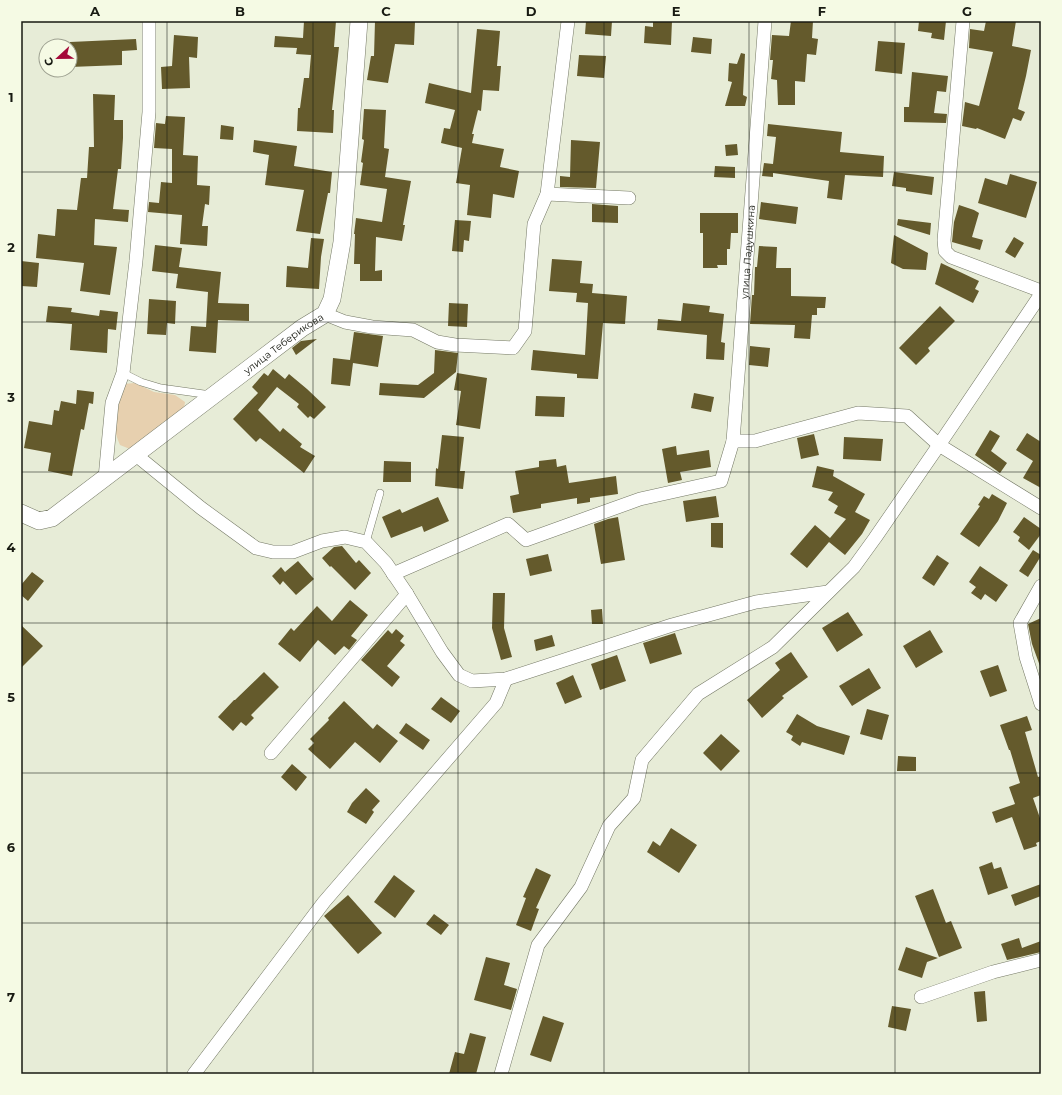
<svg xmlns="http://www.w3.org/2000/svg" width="1062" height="1095" font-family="Montserrat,sans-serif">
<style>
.green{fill:#e7d0af}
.building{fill:#645a2c}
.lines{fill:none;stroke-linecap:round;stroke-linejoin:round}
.service-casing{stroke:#747865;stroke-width:8}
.minor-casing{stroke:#747865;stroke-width:14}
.tertiary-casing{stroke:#747865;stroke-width:18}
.service{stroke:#fff;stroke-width:7}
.minor{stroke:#fff;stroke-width:13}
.tertiary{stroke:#fff;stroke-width:17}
.grid{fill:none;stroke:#181a12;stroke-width:1;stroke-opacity:0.55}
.labels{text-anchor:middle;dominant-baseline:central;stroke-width:4;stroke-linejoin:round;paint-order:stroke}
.street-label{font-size:10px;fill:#181a12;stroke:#f5fae4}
.neatline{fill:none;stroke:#181a12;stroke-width:1.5}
.grid-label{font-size:13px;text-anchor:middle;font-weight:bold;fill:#181a12}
</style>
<rect width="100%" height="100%" fill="#e7ecd7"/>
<!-- green -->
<path class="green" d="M135 383 154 392 175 395 185 402 184 409 130 449 120 445C109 419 116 409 123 384Z"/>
<!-- building -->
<path class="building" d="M304 21H336L334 47H339L332 110H334L333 133 297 131 298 108H300L304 78H309L311 55 296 54 297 48 274 47 275 36 303 38Z
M375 21 415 22 414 45 395 44 388 83 367 80 371 56H374Z
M586 21H612L611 36 585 34Z
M653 21H672L671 45 644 43 645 26 653 27Z
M791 21H813L812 38 818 39 816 55 807 54 805 82 795 81V105H778L777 80 771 79 773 60H770L772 35 789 36Z
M919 21H946L944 40 931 38 932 33 918 31Z
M986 21H1016L1012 46 1031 50 1026 76 1018 109 1025 112 1021 121 1013 118 1005 139 977 128 976 129 962 126 965 102 979 106 993 52 969 48 970 29 984 31Z
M477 29 500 31 497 66H501L499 91 483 90 481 111 478 110 472 134H474L472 143 504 149 500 167 519 171 514 198 493 194 491 218 467 215 470 185 456 183 462 148 441 143 444 128 450 129 455 110 425 103 429 83 471 93Z
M174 35 198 37 197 58 189 57 190 88 162 89 161 67 172 66Z
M693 37 712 39 711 54 691 52Z
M136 39 137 50 122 51V65L70 67V42Z
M878 41 905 43 902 74 875 71Z
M741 53 745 54 743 95 747 97 745 106H725L732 82 728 81 729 63 737 64Z
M579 55 606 56 604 78 577 76Z
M912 72 948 76 946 92 937 91 934 113 947 114 946 123 904 122V107H909Z
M93 94 115 95 114 120H123V138L121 169H118L113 209 129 210 128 222 95 219 94 245 117 247 110 295 80 291 84 263 36 258 38 234 55 236 57 209 77 210 81 178H87L89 147H94Z
M364 109 386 110 384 148 389 149 385 177 411 181 403 225H405L402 241 376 237 375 271 382 270V281H360V264H354L355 234H354L356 218 382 222 387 189 360 185 363 163 361 162 364 140 362 139Z
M166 116 185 117 183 155 198 156 197 185 210 186 209 205 205 204 202 226H208L207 246 180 244 182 215 148 212 149 202 159 203 161 182 172 183V149L154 148 156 123 165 124Z
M768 124 842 132 840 152 884 156 883 177 845 175 842 200 827 198 829 181 773 173V177L762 176 764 163 773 164 776 137 767 136Z
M221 125 234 127 233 140 220 139Z
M254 140 297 146 294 166 332 172 330 193H328L320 234 296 231 304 190 265 185 269 155 253 152Z
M571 140 600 142 596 188 560 187V176L570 177Z
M737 144 738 155 726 156 725 145Z
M715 166 735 167V178L714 177Z
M894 172 934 177 932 195 906 191V188L892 186Z
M1010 174 1037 182 1026 218 978 203 985 178 1007 185Z
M761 202 798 207 796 224 759 219Z
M592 204 618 206V223L592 222Z
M959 205 974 210 979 213 972 237 983 240 980 250 952 242 954 222Z
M700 213H738V233H731L730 249H727V265H717L718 268H703V233H700Z
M898 219 931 223 930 235 897 225Z
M455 220 471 221 469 241 464 240 463 252 452 251Z
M894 235 928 253 926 270 903 269 891 263Z
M1014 237 1024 243 1015 258 1005 252Z
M311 238 324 239 321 257 319 289 286 287 287 266 308 268Z
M155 245 182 248 179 267 221 272 218 303 249 304V321L218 320 216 353 189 351 191 326 206 327 208 292 176 288 178 274 152 271Z
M759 246 777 247 776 268H791V296L826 297 825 308H817V315H812L810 339 794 338 795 325 750 324 752 295H754L755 267H757Z
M552 259 582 261 580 283 593 284 592 293 627 296 625 324 603 323 598 379 577 378V374L531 370 533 350 585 355 588 303 576 302 577 293 549 291Z
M21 261 39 263 37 287 21 286Z
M941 263 979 281 975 289 979 291 973 303 935 284Z
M149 299 176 301 175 324 167 323 166 335 147 334Z
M449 303 468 304 467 327 448 326Z
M683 303 710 306 709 312 724 314 721 342 725 343 724 360 706 359 707 335 657 330 658 319 681 321Z
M48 306 72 308 71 312 99 316 100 310 118 312 116 330 108 329 107 353 70 350 72 324 46 322Z
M940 306 955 321 928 348 930 351 916 365 899 348Z
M354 332 383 336 378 367 353 363 350 386 331 384 333 358 350 360Z
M317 339 296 355 292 348 301 341Z
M750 346 770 348 768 367 749 365Z
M435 350 458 353 456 372 424 398 379 395 380 383 418 385 434 373Z
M273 369 285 379 289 374 307 389 326 407 314 419 310 416 308 418 297 407 299 404 277 387 258 410 280 432 283 428 302 444 300 447 315 456 304 473 260 438 256 442 233 419 258 393 252 387 264 373 268 376Z
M457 373 487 378 480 429 456 425 461 391 454 390Z
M77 390 94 392 93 404 89 403 84 430 81 429 72 476 48 471 51 453 24 448 29 421 52 425 54 410 59 411 61 401 76 404Z
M694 393 714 397 711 412 691 408Z
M536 396 565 397 564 417 535 416Z
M990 430 1000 436 991 451 1007 463 1000 473 975 455Z
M1027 433 1041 442V488L1023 478 1033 461 1016 450Z
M814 434 819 455 801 459 797 438Z
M442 435 464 437 460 471H465L463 489 435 486 436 468 438 469Z
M844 437 883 439 881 461 843 459Z
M676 446 677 455 709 450 711 467 680 472 682 480 668 483 662 449Z
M556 459 557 467 566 465 569 483 616 476 618 494 590 498V502L577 504V498L541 504V508L513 513 510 496 519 494 515 471 539 467V461Z
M384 461 411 462V482H383Z
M817 466 834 470 833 476 865 494 855 512 870 520 862 534 845 555 829 542 807 568 790 554 815 525 830 538 846 519 834 513 838 506 828 500 833 492 812 487Z
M992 494 1007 503 998 521 979 547 960 534 980 506 978 505 984 496 989 499Z
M716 496 719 517 686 522 683 501Z
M438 497 449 521 424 532 422 526 391 538 382 517 400 509 402 513Z
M618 517 625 560 601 564 594 524 608 519Z
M1024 517 1041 529V534L1029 550 1018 541 1020 537 1013 532Z
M711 523H723V548L711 547Z
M342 546 356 563 359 560 371 573 355 590 331 566 330 567 322 558 334 547Z
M1033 550 1041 555V556L1028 577 1019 571Z
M548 554 552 571 530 576 526 559Z
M937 555 949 563 934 586 922 578Z
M298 561 314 579 296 595 283 581 280 585 272 576 281 567 285 572Z
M980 566 1008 585 996 602 985 594 981 600 971 593 976 587 969 582Z
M32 572 44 581 28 601 21 595V585Z
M493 593H505L504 628 512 657 501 660 492 628Z
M350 600 368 615 351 636 357 640 349 650 344 646 335 655 318 640 300 662 278 644 291 628 294 631 317 606 332 621Z
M602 609 603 624H592L591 610Z
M848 612 863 635 837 652 822 628Z
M1041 618V666H1040L1032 644 1028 624Z
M21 625 43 646 21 668Z
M396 629 404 636 400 641 405 645 387 666 400 677 392 687 361 660 388 630 392 634Z
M930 630 943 652 916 668 903 646Z
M675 633 682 654 650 664 643 643Z
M552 635 555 646 536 651 534 640Z
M791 652 808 677 782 696 784 698 762 718 747 700 780 670 775 663Z
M617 655 626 681 600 690 591 664Z
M998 665 1007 691 990 697 980 671Z
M869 668 881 688 852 706 839 686Z
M264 672 279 687 251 715 254 718 246 726 241 722 233 731 218 717 234 700H235Z
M573 675 582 697 565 704 556 683Z
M441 697 460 711 451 723 431 709Z
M344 701 373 729 377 724 398 741 380 763 355 742 330 769 308 749 314 743 310 739 329 720 328 718Z
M867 709 889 715 882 740 860 734Z
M797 714 817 726 850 736 844 755 802 742 800 746 791 740 793 736 786 732Z
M1027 716 1032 730 1025 732 1038 777 1041 776V795L1033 798 1041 821V841L1036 843 1037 846 1024 850 1012 817 996 823 992 812 1015 804 1009 787 1020 783 1010 750H1009L1000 725Z
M406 723 430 740 423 750 399 733Z
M721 734 740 751 721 771 703 753Z
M898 756 916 757V771H897Z
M292 764 307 777 296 791 281 777Z
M366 788 380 801 372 810 374 812 366 824 347 812 352 803Z
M671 828 697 845 679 873 647 852 653 841 660 846Z
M992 862 994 869 1001 867 1008 888 988 895 979 867Z
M536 868 551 875 536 908 539 909 531 931 516 925 526 898 523 897Z
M394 875 415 891 395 918 374 902Z
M1041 884V896L1015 906 1011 895Z
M933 889 946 923 951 921 962 948 939 957 915 896Z
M348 895 382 933 358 954 324 916Z
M434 914 449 925 441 935 426 924Z
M1019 938 1022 948 1041 941V952L1007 960 1001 944Z
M906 947 938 958 927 962 922 978 898 970Z
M486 957 510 963 504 985 517 989 511 1010 474 1000Z
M985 991 987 1021 977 1022 974 992Z
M892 1006 911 1009 906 1031 888 1027Z
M543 1016 564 1023 551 1062 530 1055Z
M470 1033 486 1037 476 1074H449L455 1052 464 1054Z"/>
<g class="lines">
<defs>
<path id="service" d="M123 373 141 382 161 388 211 395
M366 542 380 493"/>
<g id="minor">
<path d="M963 21 944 240 945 251 951 257 1041 291"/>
<path d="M547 194 629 198"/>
<path d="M325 314 345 322 372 327 413 330 437 342 455 345 513 348 525 331 534 224 547 194 568 21"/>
<path d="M733 441H755L858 413 907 416 939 445 1041 508"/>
<path d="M136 455 201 508 256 548 273 552H293L322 541 345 537 366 542 386 563 407 594 442 652 459 675 472 681 506 679 672 625 756 602 828 592"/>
<path d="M105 478 112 403 123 373 136 261 149 112V21"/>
<path id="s1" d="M393 574 508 524 526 540 640 499 721 481 733 441 765 21"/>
<path d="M1041 586 1020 623 1026 657 1041 704"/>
<path d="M271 753 407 594"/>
<path d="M921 997 993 972 1041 960"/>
<path d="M194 1074 324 902 496 703 506 679"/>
<path d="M501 1074 538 945 581 887 609 826 634 798 642 760 698 694 773 647 854 567 875 538 939 445 1041 294"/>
</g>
<g id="tertiary">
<path id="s2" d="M21 513 39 521 52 518 302 328 325 314 332 299 342 242 359 21"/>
</g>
</defs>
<!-- service casing -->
<use href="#service" class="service-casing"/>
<!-- minor casing -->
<use href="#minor" class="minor-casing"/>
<!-- tertiary casing -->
<use href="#tertiary" class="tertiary-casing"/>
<!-- service -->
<use href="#service" class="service"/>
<!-- minor -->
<use href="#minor" class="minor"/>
<!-- tertiary -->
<use href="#tertiary" class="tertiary"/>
</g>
<!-- grid -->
<path class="grid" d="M167 21V1074M313 21V1074M458 21V1074M604 21V1074M749 21V1074M895 21V1074M21 172H1041M21 322H1041M21 472H1041M21 623H1041M21 773H1041M21 923H1041"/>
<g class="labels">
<!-- street labels -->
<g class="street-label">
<text stroke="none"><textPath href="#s1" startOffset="585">улица Ладушкина</textPath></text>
<text stroke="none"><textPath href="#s2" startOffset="323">улица Теберикова</textPath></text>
</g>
</g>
<!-- border -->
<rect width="1062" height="1095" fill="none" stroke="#f5fae4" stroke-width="44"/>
<!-- north arrow -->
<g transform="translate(58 58) rotate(248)"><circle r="19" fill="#f5fae4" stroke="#9da090"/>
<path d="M0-3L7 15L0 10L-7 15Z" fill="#a40838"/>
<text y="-6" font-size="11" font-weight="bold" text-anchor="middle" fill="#181a12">С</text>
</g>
<rect x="22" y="22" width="1018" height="1051" class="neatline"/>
<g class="grid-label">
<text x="95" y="16">A</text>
<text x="240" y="16">B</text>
<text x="386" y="16">C</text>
<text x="531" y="16">D</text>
<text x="676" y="16">E</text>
<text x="822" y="16">F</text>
<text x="967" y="16">G</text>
<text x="11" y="102">1</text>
<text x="11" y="252">2</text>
<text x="11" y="402">3</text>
<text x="11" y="552">4</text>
<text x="11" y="702">5</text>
<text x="11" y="852">6</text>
<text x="11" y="1002">7</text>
</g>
</svg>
